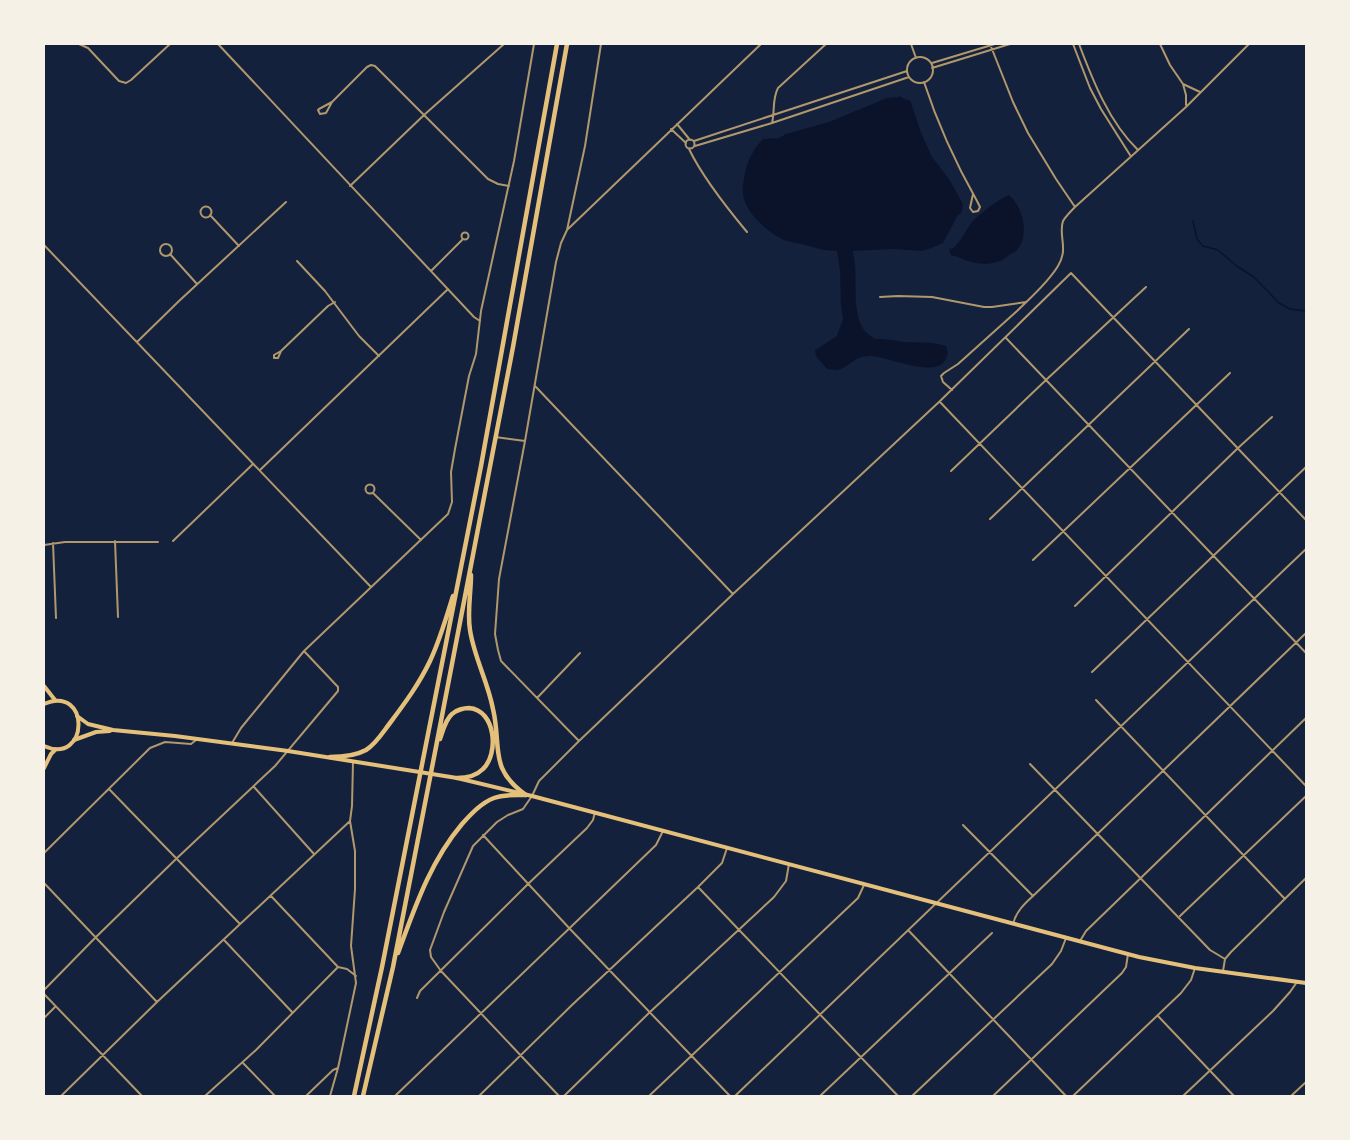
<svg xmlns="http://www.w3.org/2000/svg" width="1350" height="1140" font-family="'Open Sans',sans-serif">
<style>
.water{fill:#0b132b}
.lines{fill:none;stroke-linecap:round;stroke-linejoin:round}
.stream{stroke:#0b132b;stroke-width:1.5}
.minor{stroke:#b1986c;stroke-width:2}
.secondary{stroke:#e5c07b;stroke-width:4}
.primary{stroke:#e5c07b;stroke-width:4}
.motorway{stroke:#e5c07b;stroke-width:4.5}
</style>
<rect width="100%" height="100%" fill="#14213d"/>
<!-- water -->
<path class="water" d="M899 96 907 100H910L922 135 932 157 949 179 962 202 963 206 961 213 958 215 943 243 934 247 922 251 893 249 853 251C853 255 855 260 855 265 857 284 852 313 864 330 867 334 872 337 875 339 885 338 894 341 904 342 918 343 932 341 946 346L948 353C947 356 946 359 944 362 932 377 887 357 871 356 853 355 849 369 836 370 833 370 830 369 827 369L816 356 815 350 837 336 843 319 841 306 840 270 837 251C826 251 816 248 805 245 799 243 793 243 787 241 770 235 746 214 743 195 742 187 744 180 745 172 748 160 754 148 763 139L779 138 786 134 829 122 887 98 894 97 897 98Z
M1009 195C1023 207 1030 235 1017 250 1015 252 1011 254 1009 255 1005 258 1002 261 997 262 988 265 974 264 965 260 959 258 958 256 952 256L949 251 950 248 952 249C962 241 965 230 973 221 982 212 997 200 1009 195Z"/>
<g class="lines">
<!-- stream -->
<path class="stream" d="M1193 221 1197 239 1203 246 1218 250 1238 267 1254 277 1279 303 1290 309 1306 311"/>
<!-- minor -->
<path class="minor" d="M44 44H56
M79 44 88 48 119 81 126 83 131 80 170 44
M218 44 474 317 480 321
M911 44 916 58
M990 44 1013 102 1028 133 1056 179 1075 207
M1073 44 1090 88 1101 109 1130 155
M1079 44C1093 81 1109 122 1138 150
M1160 44 1170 65 1183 84
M907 70a13 13 0 1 1 26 0a13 13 0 1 1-26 0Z
M932 63 995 44
M932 68 1010 44
M924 82C938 125 955 162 977 201L980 207 978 211 973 212 970 208 973 194
M332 102 319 109 318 110 320 114 326 113 332 102 367 67 371 65 375 66 488 179 498 184 509 186
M1186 105V95L1183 84 1200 92
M772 123C775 111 772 99 778 88L826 44
M677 124 690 140
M671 129 686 143
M685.5 144a4.5 4.5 0 1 1 9 0a4.5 4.5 0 1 1-9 0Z
M694 141 907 71
M695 146 772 123 909 77
M689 149C702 176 727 208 747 232
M350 186 424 115 504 44
M200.5 212a5.5 5.5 0 1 1 11 0a5.5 5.5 0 1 1-11 0Z
M210 215 239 246
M568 229 761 44
M461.5 236a3.5 3.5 0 1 1 7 0a3.5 3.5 0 1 1-7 0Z
M160 250a6 6 0 1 1 12 0a6 6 0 1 1-12 0Z
M44 245 371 587
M170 254 197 284
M297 261 325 291 359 336 379 356
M431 271 463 239
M880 297 898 296 932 297 984 307H992L1026 302
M1006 338 1306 653
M137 342 179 301 286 202
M281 351 278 358H274V355L281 351 328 306 335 302
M535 386 733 594
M952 390 943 382 941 376 944 373 958 364C978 346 997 329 1017 311 1031 297 1047 284 1058 266 1069 248 1058 236 1063 221 1066 216 1071 211 1075 207L1186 107 1249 44
M940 402 1306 786
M495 437 525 441
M260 470 448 289
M951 471 1046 380 1146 287
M365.5 489a4.5 4.5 0 1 1 9 0a4.5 4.5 0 1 1-9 0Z
M373 493 421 540
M990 519 1189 329
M115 541 118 617
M173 541 253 464
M53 543 56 618
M44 545 65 542H158
M1033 560 1230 373
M1075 606 1238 448 1272 417
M1092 672 1306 467
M537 698 580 653
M1096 700 1285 899
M579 741 501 661 498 650 495 634 499 579 525 441 556 262 561 243 567 230 585 146 601 44
M232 743 241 728 304 651 448 514 452 502 451 472 455 449 469 376 476 354 481 311 514 161 534 44
M1030 764 1210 950 1225 959
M254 787 314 854
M109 789 240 924
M963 825 1033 896
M483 835 570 929 730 1096
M44 853 150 748 165 742 191 744 196 740
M44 883 157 1002
M698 887 898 1096
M271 896 338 967
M1180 916 1306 796
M1013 924C1016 912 1024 904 1033 896L1306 633
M909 931 1066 1096
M224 940 292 1012
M1080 941 1086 931C1159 860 1233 789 1306 718
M1223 971 1225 959 1231 952 1306 878
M44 990 96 937 176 859 275 766 338 691V687L304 651
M44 994 142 1096
M417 998 420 991 528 884 587 828 593 820 595 812
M1158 1016 1234 1096
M44 1018 55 1007
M243 1063 275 1096
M61 1096 157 1002 350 821
M205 1096 256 1050 338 967 347 969 356 976
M306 1096 333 1070 338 1068
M330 1096 338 1068 356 983 351 946 355 889V851L350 821 352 806 353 762
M395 1096 656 845 663 831
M479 1096 572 1005 698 887 722 863 727 848
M559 1096 441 971 431 957 430 950 444 912 473 846 497 822 508 815 523 809 532 796 539 781 579 741 733 594 939 402 1071 273 1306 520
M564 1096 650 1012 774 897 786 881 789 864
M649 1096 858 898 864 885
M735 1096 1306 549
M820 1096 992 933
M912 1096 1052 964 1061 951 1066 938
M993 1096 1122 973 1126 967 1128 954
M1073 1096 1181 993 1191 980 1195 968
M1183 1096 1273 1011 1290 992 1297 982
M1291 1096 1306 1082"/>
<!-- secondary -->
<path class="secondary" d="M77 716 88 724 113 730 175 736 288 751 457 778 532 796 1139 957 1195 968 1306 983
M74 740 96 732 110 731"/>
<!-- primary -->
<path class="primary" d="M44 686 55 700
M44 704C91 684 89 766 44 746
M44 768 51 754 56 749"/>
<!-- motorway -->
<path class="motorway" d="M471 575C471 593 467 612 470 630 474 657 488 682 493 709 502 747 488 768 526 795
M440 739C443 731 445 720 452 714 456 710 464 708 469 708 496 710 499 754 483 769 476 776 465 778 457 778
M330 757C342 757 355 756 366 750 376 744 383 732 390 723 405 703 419 684 430 661 440 640 446 618 453 596
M398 953C415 907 430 862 462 824 471 814 481 803 494 798 504 794 516 795 526 795
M354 1096 382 967 481 466 557 44
M363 1096 393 967 436 747 513 347 567 44"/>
</g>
<!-- border -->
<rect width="1350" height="1140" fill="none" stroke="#f6f1e7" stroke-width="90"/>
</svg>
